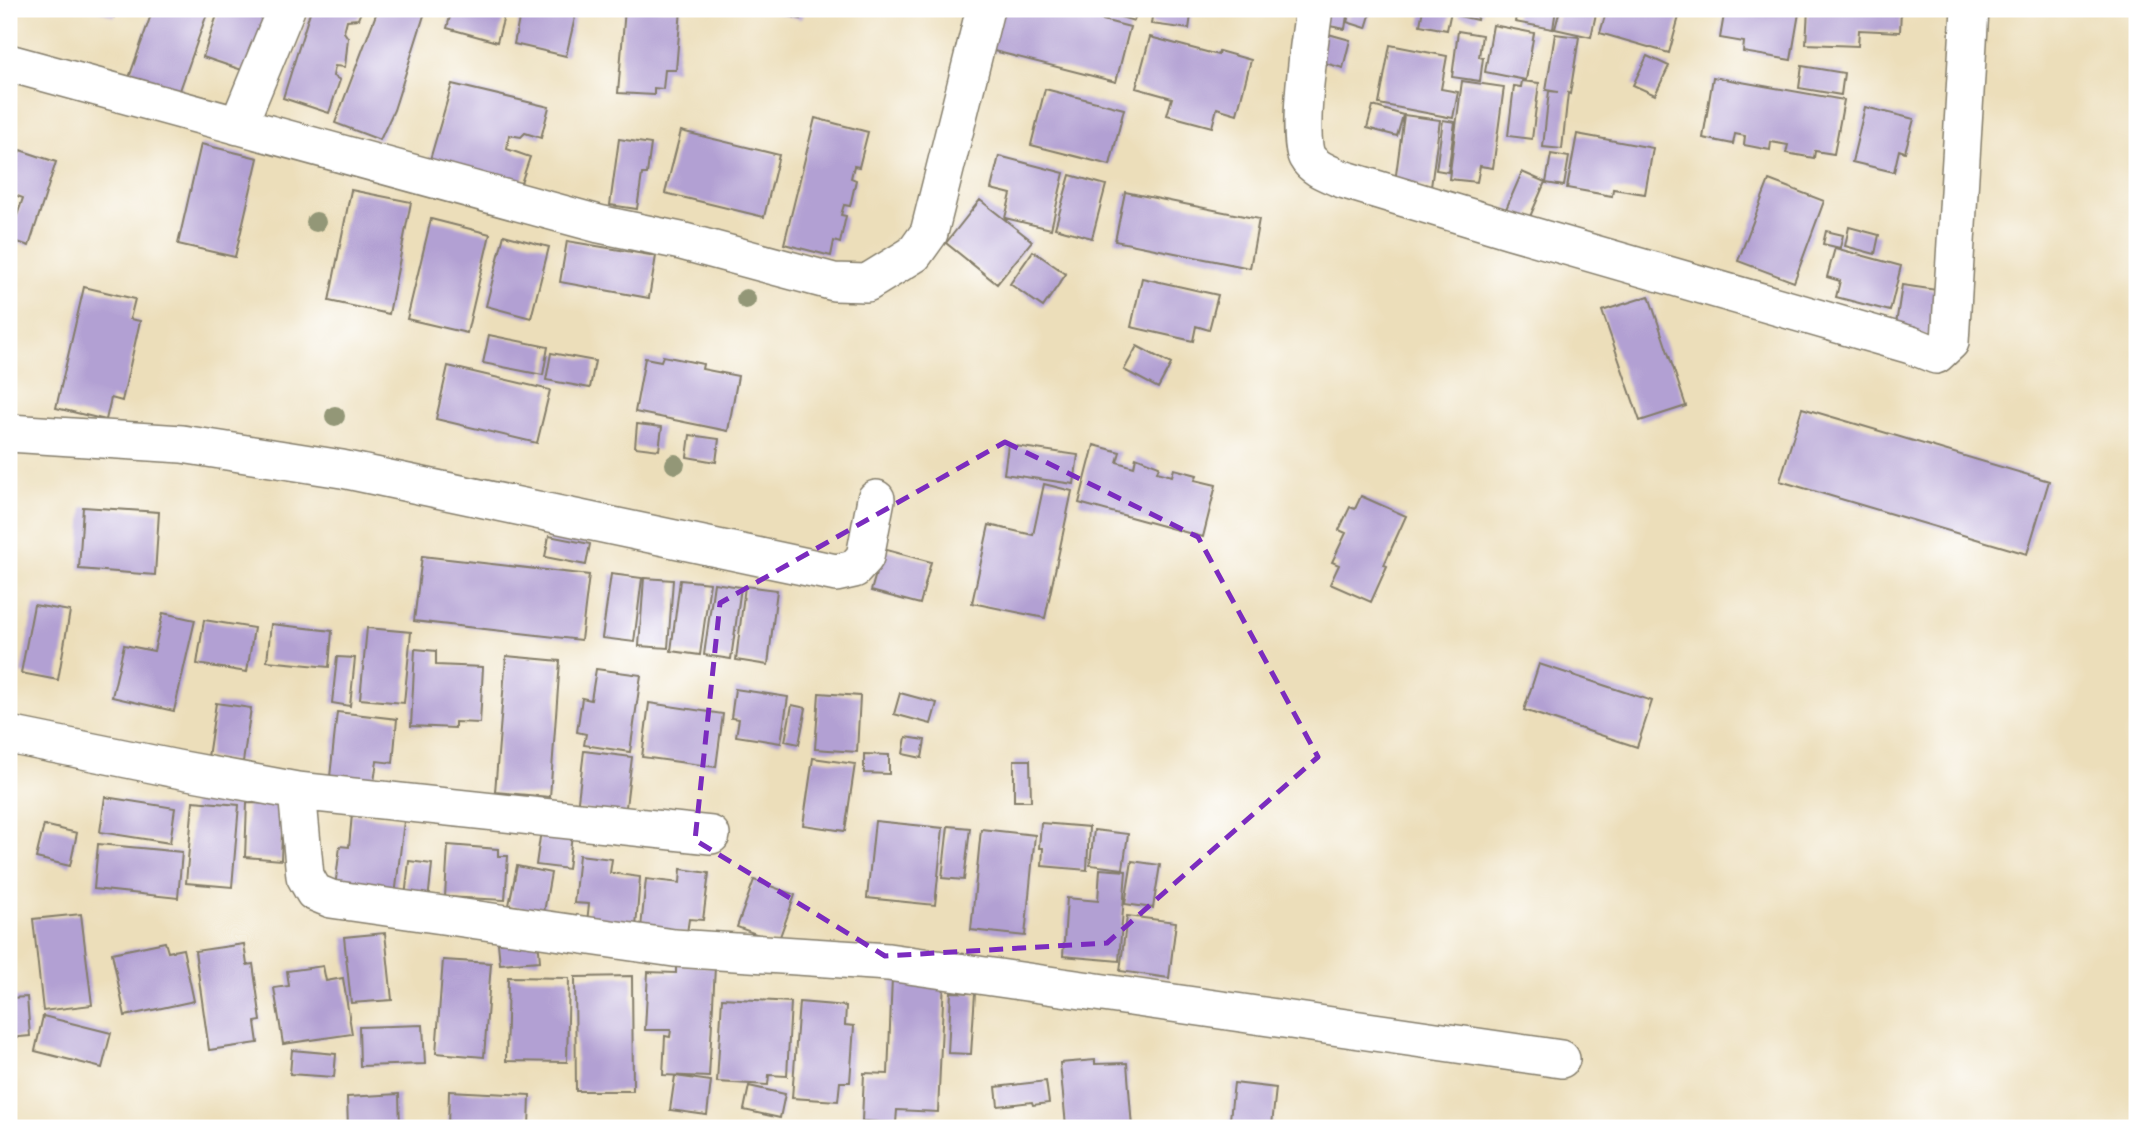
<svg xmlns="http://www.w3.org/2000/svg" width="2146" height="1137" font-family="'Gentium Book Plus',serif">
<style>
.building{fill:#b2a0d3}
.lines{fill:none;stroke-linecap:round;stroke-linejoin:round}
.minor-casing{stroke:#847d6b;stroke-width:40}
.minor{stroke:#fff;stroke-width:37}
.tree{fill:#939777}
.marked{fill:none;stroke:#7b2cbf;stroke-width:5;stroke-dasharray:14 9;stroke-linejoin:round}
</style>
<rect width="100%" height="100%" fill="#fff"/>
<filter id="ink" filterUnits="userSpaceOnUse"><feTurbulence type="fractalNoise" baseFrequency=".0143" numOctaves="2"/><feDisplacementMap in="SourceGraphic" scale="14" xChannelSelector="R" yChannelSelector="G"/><feConvolveMatrix kernelMatrix="1 2 1 2 8 2 1 2 1" color-interpolation-filters="sRGB"/></filter>
<filter id="wash" filterUnits="userSpaceOnUse"><feTurbulence type="fractalNoise" baseFrequency=".00686" numOctaves="4" result="noise"/><feDisplacementMap in="SourceGraphic" scale="28" xChannelSelector="R" yChannelSelector="G"/><feGaussianBlur stdDeviation="1.57" result="paint"/><feColorMatrix in="noise" values="0 0 0 0 0 0 0 0 0 0 0 0 0 0 0 0 0 1.4 0 .05"/><feComposite in="paint" operator="in"/></filter>
<g filter="url(#wash)">
<rect width="100%" height="100%" fill="#ecdeba"/>
<g id="blocks">
<!-- building -->
<path class="building" d="M96 9H118L114 17Z
M153 9H202L208 11 178 96 129 78Z
M219 9H276L254 74 203 57Z
M311 9H362L358 19 347 20 344 32 348 38 345 67 335 66 333 76 340 80 329 113 283 98Z
M378 9H426L394 110 380 140 335 123Z
M452 9H506L497 42 447 28Z
M521 9H577L566 56 514 44Z
M625 9H681L676 70H665L663 89 654 88V95L618 93Z
M761 9H804L801 19Z
M1000 9H1060L1130 27 1116 82 990 50Z
M1094 9H1137L1134 21Z
M1153 9H1192L1189 29 1151 24Z
M1321 9H1348L1345 29 1319 24Z
M1351 9H1372L1366 28 1347 22Z
M1423 9H1483L1482 14H1478L1477 20 1459 16 1460 13 1451 11 1447 30 1420 25Z
M1517 9H1556L1553 29 1515 22Z
M1560 9H1597L1591 37 1555 29Z
M1607 9H1664L1680 13 1669 53 1600 33Z
M1725 9H1776L1799 13 1791 60 1743 52 1744 42 1720 38Z
M1808 9H1901L1900 32 1859 30 1858 46 1806 44Z
M1493 25 1534 33 1526 80 1485 72Z
M1458 31 1482 35 1479 57 1483 58 1480 81 1452 77Z
M1321 32 1350 40 1343 68 1314 60Z
M1555 34 1579 37 1570 94 1568 93 1562 149 1543 147 1549 91 1558 92 1546 90Z
M1150 37 1218 55 1219 51 1251 60 1237 114 1217 108 1212 127 1167 115 1172 98 1136 88Z
M1390 45 1447 56 1441 89 1458 92 1453 118 1379 104Z
M1647 56 1669 66 1655 95 1633 85Z
M1802 66 1844 73 1841 95 1799 88Z
M1713 77 1844 100 1834 154 1815 151 1814 158 1786 153 1788 145 1771 142 1770 150 1744 145 1745 136 1735 134 1733 144 1703 138Z
M1462 81 1504 87 1493 168 1480 166 1477 182 1449 179Z
M1522 81 1539 83 1532 139 1508 136 1514 86 1521 87Z
M452 84 549 107 541 138 525 133 521 137 509 135 507 149 530 157 519 189 429 163Z
M1045 89 1124 109 1110 165 1031 145Z
M1373 106 1403 115 1397 136 1367 128Z
M1865 107 1914 119 1905 152 1899 150 1894 172 1852 162Z
M1404 115 1440 120 1431 187 1395 182Z
M815 118 868 132 859 167 854 166 851 178 856 180 850 206 844 205 841 215 846 216 840 243 834 241 831 256 784 244Z
M1443 120 1455 122 1448 172 1436 170Z
M681 131 779 155 764 217 665 193Z
M1577 134 1653 148 1645 194 1613 189 1612 196 1567 188Z
M619 139 651 144 647 174H642L637 209 610 205Z
M201 144 258 158 235 257 178 244Z
M20 150 56 162 29 246 9 239 23 198 9 193V182Z
M1551 154 1569 157 1564 186 1546 183Z
M999 156 1064 173 1051 229 1005 218 1011 194 991 189Z
M1522 172 1545 182 1529 219 1506 209Z
M1070 175 1106 185 1092 238 1055 228Z
M1769 180 1824 201 1794 282 1738 261Z
M351 190 411 202 389 314 329 301Z
M1125 192 1259 219 1250 268 1115 241Z
M980 200 1032 241 997 284 946 243Z
M431 219 490 234 467 333 407 319Z
M1849 227 1879 235 1875 254 1845 246Z
M1826 231 1843 235 1840 248 1823 244Z
M504 235 549 247 531 318 486 306Z
M567 241 656 256 649 298 560 282Z
M1835 248 1901 266 1890 311 1836 297 1840 281 1827 277Z
M1033 251 1066 274 1043 307 1010 284Z
M1142 278 1218 295 1209 330 1196 326 1193 341 1131 327Z
M1902 285 1944 291 1938 337 1895 331Z
M84 287 135 299 130 319 140 321 122 401 111 398 106 420 56 408Z
M1649 296 1686 406 1640 421 1602 311Z
M489 335 548 347 543 375 483 363Z
M1137 346 1171 364 1158 388 1124 370Z
M551 353 595 361 590 388 546 380Z
M663 356 703 364 702 369 738 376 728 431 635 412 645 358 661 361Z
M448 366 550 390 537 443 436 419Z
M1802 408 2049 481 2027 554 1780 481Z
M637 424 662 427 659 450 635 447Z
M690 435 719 439 716 462 687 457Z
M1008 445 1078 455 1074 484 1004 474Z
M1094 445 1120 452 1117 462 1134 467 1136 457 1159 466 1157 472 1172 476 1174 469 1197 475 1195 480 1216 485 1203 537 1079 503Z
M1044 484 1072 491 1045 618 972 603 989 525 1033 535Z
M1361 496 1406 516 1384 565 1387 566 1371 602 1330 584 1339 565 1332 562 1346 533 1339 530 1350 507 1355 509Z
M83 507 159 512 155 575 79 569Z
M549 536 590 544 586 565 545 557Z
M883 549 931 562 920 604 871 591Z
M422 556 589 575 581 640 414 621Z
M611 574 642 578 634 642 602 638Z
M644 578 673 580 668 648 639 646Z
M680 580 710 583 700 655 671 651Z
M714 583 741 587 731 659 704 655Z
M745 586 777 590 768 665 736 660Z
M34 605 70 611 58 680 21 673Z
M163 613 195 620 174 711 112 697 124 645 154 651Z
M204 620 254 628 247 672 197 664Z
M271 624 332 631 329 667 267 661Z
M367 628 411 632 404 703 360 699Z
M415 649 436 651V665L483 667 480 723 455 722V728L411 726Z
M506 656 560 661 550 797 495 792Z
M337 657 355 658 350 706 332 703Z
M1539 664 1652 701 1637 747 1524 710Z
M596 669 641 675 630 752 584 745 586 734 577 732 582 698 591 700Z
M735 689 788 697 781 743 736 736 739 719 731 718Z
M819 693 860 696 857 752 815 749Z
M900 693 937 703 931 724 894 714Z
M216 703 251 708 243 762 208 757Z
M649 703 723 714 716 767 642 757Z
M792 705 806 708 799 744 785 741Z
M337 712 397 719 393 763 377 761 374 782 330 777Z
M906 737 925 740 922 758 903 754Z
M584 751 632 757 625 815 577 809Z
M864 754 889 755V774L864 773Z
M813 758 855 764 845 831 803 825Z
M1014 760H1030L1031 801H1014Z
M105 797 175 808 170 843 100 832Z
M193 801 239 805 232 887 186 883Z
M247 803 283 804 281 860 245 857Z
M352 814 404 821 395 896 335 888 340 846 349 847Z
M875 821 943 828 935 905 867 898Z
M1041 823 1089 827 1087 870 1042 866 1043 848H1039Z
M44 825 77 833 70 866 36 858Z
M948 826 970 828 964 880 942 878Z
M981 829 1035 835 1025 936 971 930Z
M541 830 572 834 568 869 536 865Z
M1094 830 1128 834 1123 869 1090 865Z
M98 844 182 852 178 898 94 889Z
M448 845 498 849V856H508L505 900 445 897Z
M579 855 612 859 610 873 640 877 636 927 587 922 589 904 574 903Z
M409 861 432 864 428 901 405 898Z
M1132 861 1160 865 1153 908 1125 904Z
M517 866 551 873 544 912 509 905Z
M681 869 709 873 703 920 689 919 687 933 641 928 646 879 680 883Z
M1100 869 1126 871 1119 961 1063 956 1067 898 1098 901Z
M754 880 795 895 778 942 737 927Z
M81 914 92 1005 43 1011 33 919Z
M1127 916 1176 922 1169 978 1120 971Z
M385 933 392 1000 351 1003 344 937Z
M538 940 540 961 500 964 498 943Z
M165 942 168 952 183 949 194 1001 125 1016 112 953Z
M244 944 247 965 253 964 261 1021 255 1022 258 1043 209 1050 195 951Z
M443 960 491 963 484 1057 436 1053Z
M676 964 715 967 709 1077 663 1075 665 1036 670 1037 671 1030H645L648 972 676 973Z
M323 966 326 981 343 978 352 1034 283 1044 274 988 289 986 287 971Z
M632 976 633 1091H576L575 977Z
M508 977 569 978 567 1062 506 1061Z
M892 978 944 980 938 1112 897 1110 896 1123 862 1121 864 1073 888 1074Z
M951 992 975 993 971 1054 948 1053Z
M27 997 30 1036 9 1038V998Z
M722 998 791 1002 787 1076 769 1075 768 1085 717 1082Z
M799 1002 846 1006 845 1025 854 1026 850 1082H840L838 1101 792 1098Z
M43 1016 111 1033 102 1068 35 1051Z
M423 1025 425 1064 360 1066 359 1027Z
M292 1050 336 1054 334 1077 290 1074Z
M1095 1060V1064L1127 1063 1132 1128H1082V1125L1066 1126 1060 1063Z
M675 1076 711 1081 707 1115 670 1110Z
M1046 1081 1049 1103 1033 1105 1032 1102 998 1106 996 1087Z
M1234 1083 1276 1088 1272 1125 1258 1124V1128H1229Z
M749 1086 785 1094 780 1118 744 1110Z
M449 1091 530 1095 529 1128H448Z
M399 1094 400 1128H348L347 1097Z"/>
</g>
</g>
<g filter="url(#ink)">
<use href="#blocks" fill-opacity="0" stroke="#847d6b" stroke-width="2"/>
<g class="lines">
<defs>
<path id="minor" d="M1314 9C1310 35 1296 138 1307 157 1313 168 1328 173 1339 178L1511 230 1911 345 1936 355 1950 342 1970 9
M9 63 599 224 681 241 834 282 867 283 914 254 929 233 985 9
M238 126 286 9
M9 433 182 444 342 469 836 573 854 569 865 557 876 499
M9 735 177 769 297 791 711 835
M297 791 305 876 314 892 331 899 674 948 888 962 1561 1059"/>
</defs>
<!-- minor casing -->
<use href="#minor" class="minor-casing"/>
<!-- minor -->
<use href="#minor" class="minor"/>
</g>
<!-- trees -->
<g class="tree">
<circle cx="316" cy="222" r="10"/>
<circle cx="746" cy="299" r="10"/>
<circle cx="335" cy="416" r="10"/>
<circle cx="675" cy="464" r="10"/>
</g>
</g>
<!-- marked area -->
<path class="marked" d="M1005 442 1198 537 1318 757 1107 943 885 956 695 840 720 603Z"/>
<!-- margin -->
<rect width="2146" height="1137" fill="none" stroke="#fff" stroke-width="35"/>
</svg>
